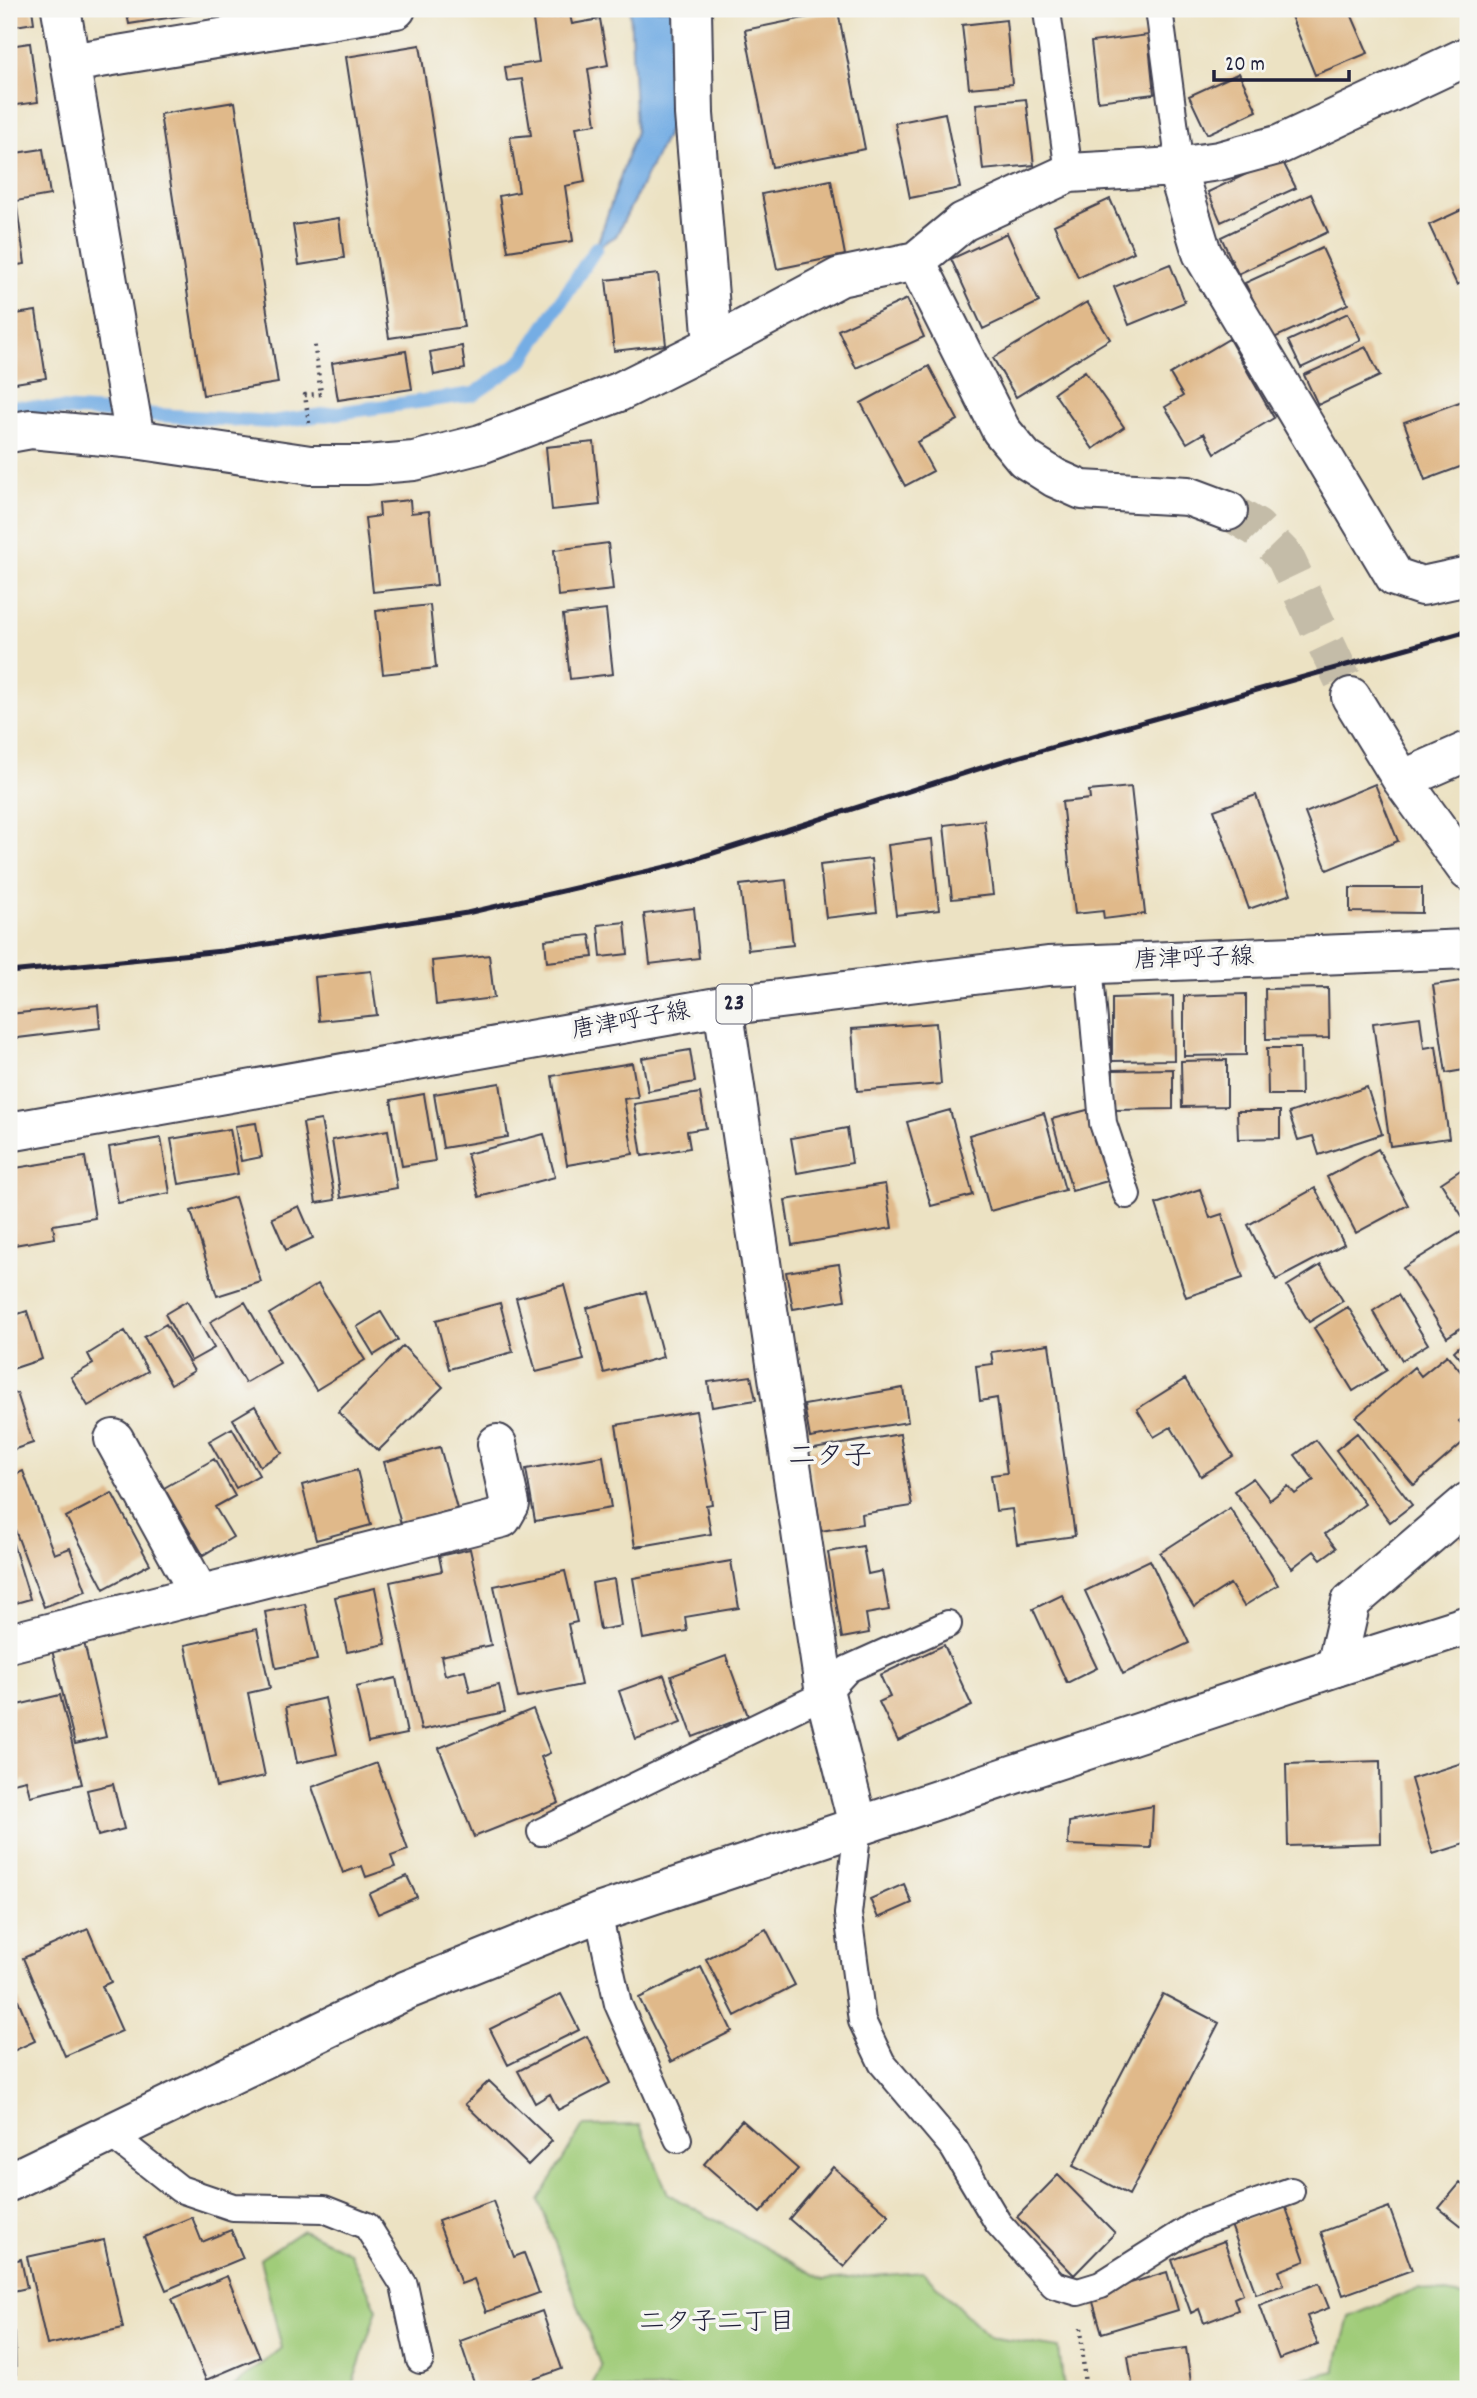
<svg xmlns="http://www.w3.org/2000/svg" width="1477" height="2398" font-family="Dekko,'Klee One',sans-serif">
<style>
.green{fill:#a0cc79;stroke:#61775a;stroke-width:2}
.water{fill:#75ade4;stroke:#4c6890;stroke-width:2}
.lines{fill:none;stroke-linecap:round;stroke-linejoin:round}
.stream{stroke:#75ade4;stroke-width:14}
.building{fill:#e0b98a}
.minor-tunnel{stroke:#c4bca8;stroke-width:38;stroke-dasharray:38 19;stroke-linecap:butt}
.service-casing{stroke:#403f4f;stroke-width:30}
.minor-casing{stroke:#403f4f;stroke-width:42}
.tertiary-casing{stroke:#403f4f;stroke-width:42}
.primary-casing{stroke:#403f4f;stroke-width:42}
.path{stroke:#403f4f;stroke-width:4.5;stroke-dasharray:2 5;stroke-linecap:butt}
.service{stroke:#fff;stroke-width:26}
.minor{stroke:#fff;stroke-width:38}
.tertiary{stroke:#fff;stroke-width:38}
.primary{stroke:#fff;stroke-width:38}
.rail{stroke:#22223b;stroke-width:5}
.labels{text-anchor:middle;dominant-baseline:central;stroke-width:7;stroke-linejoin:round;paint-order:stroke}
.shield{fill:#f6f6f2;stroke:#626272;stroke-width:2}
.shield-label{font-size:23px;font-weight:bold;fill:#22223b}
.street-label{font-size:24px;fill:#22223b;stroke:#f6f6f2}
.neighbourhood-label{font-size:26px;fill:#22223b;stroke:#f6f6f2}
.quarter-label{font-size:28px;fill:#22223b;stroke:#f6f6f2}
</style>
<rect width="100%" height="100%" fill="#f6f6f2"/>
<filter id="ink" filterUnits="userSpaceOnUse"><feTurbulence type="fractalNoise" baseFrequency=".0143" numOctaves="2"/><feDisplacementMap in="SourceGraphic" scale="14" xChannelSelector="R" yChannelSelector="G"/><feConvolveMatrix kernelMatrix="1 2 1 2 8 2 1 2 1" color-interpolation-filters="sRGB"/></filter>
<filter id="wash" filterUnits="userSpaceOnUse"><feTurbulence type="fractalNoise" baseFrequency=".00686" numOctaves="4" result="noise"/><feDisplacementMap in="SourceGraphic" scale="28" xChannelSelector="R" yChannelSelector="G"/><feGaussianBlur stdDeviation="1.57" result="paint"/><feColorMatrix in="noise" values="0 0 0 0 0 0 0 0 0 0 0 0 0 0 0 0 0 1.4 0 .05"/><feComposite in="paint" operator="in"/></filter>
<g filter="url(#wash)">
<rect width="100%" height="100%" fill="#ece2c3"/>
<!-- green -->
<path class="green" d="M640 2125 668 2194 824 2280 923 2272 989 2337 1059 2348 1064 2389H590L601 2367 539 2200 583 2126Z
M303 2230 349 2252 377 2309 351 2389H230L282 2348 260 2259Z
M1418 2288 1468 2297V2389H1258L1335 2371 1349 2317Z"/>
<!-- water -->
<path class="water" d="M630 9H675L677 114 616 236 596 248 636 131Z"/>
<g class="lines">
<!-- stream -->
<path class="stream" d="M9 406 272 422 474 394 522 361 596 248"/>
</g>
<g id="blocks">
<!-- building -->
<path class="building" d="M9 9H32L34 23 9 27Z
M126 9H219V10L129 24Z
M1288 9H1349L1368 53 1315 75Z
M838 11 865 149 772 167 745 30Z
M570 15 572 24 600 19 608 65 588 69 596 124 576 127 585 182 565 186 573 241 508 251 499 196 519 192 510 137 531 135 522 79 507 81 505 67 539 62 533 20Z
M1006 20 1012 84 969 88 962 25Z
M1148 35 1154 94 1098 101 1091 42Z
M30 43 38 102 9 106V46Z
M420 45 464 327 389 338 346 57Z
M1239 73 1257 111 1207 134 1189 96Z
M1026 99 1034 165 983 170 976 104Z
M235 102 278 383 203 395 160 114Z
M945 113 960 188 910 198 895 123Z
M43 149 50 195 16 201 25 264 9 266V154Z
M1281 158 1296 188 1221 222 1208 192Z
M831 180 845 255 777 269 762 194Z
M1311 194 1328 232 1238 274 1221 237Z
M1110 199 1134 252 1078 278 1054 225Z
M1468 207V280L1457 285 1429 225Z
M339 218 344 258 299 265 293 225Z
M1007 233 1039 302 983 329 951 259Z
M1322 248 1348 304 1272 339 1245 283Z
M1170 264 1185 302 1129 325 1114 287Z
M658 274 666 345 614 351 606 280Z
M907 299 924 337 856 368 838 330Z
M1087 302 1110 339 1016 397 993 358Z
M36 311 46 378 9 384V315Z
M1348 313 1361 340 1301 368 1288 341Z
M1229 339 1274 418 1215 453 1204 433 1187 443 1165 407 1183 396 1170 374Z
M462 346 465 369 434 375 430 352Z
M1366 347 1380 376 1318 405 1304 375Z
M406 351 412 389 338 400 332 363Z
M929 366 958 420 917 442 933 471 905 486 861 403Z
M1085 371 1124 427 1093 449 1054 393Z
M1468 399V464L1425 480 1404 422Z
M594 442 600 505 552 510 546 447Z
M410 500 411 513 429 511 437 585 373 592 365 518 380 516 379 503Z
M608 543 613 590 558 596 554 550Z
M430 605 436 668 383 674 376 611Z
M606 610 613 674 570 679 563 615Z
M1375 784 1398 841 1327 870 1305 813Z
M1131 787 1145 914 1104 919 1103 911 1075 914 1062 802 1090 799 1089 791Z
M1256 795 1291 894 1249 909 1214 810Z
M984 820 993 895 952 899 944 825Z
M932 839 939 910 896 915 888 845Z
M871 859 877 912 826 918 820 865Z
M786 880 793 945 748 950 740 885Z
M1350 888H1422V913L1350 912Z
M694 908 699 958 650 964 644 914Z
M625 922 628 954 601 957 598 925Z
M590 935 593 957 547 962 545 940Z
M489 955 494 998 436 1005 432 961Z
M371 971 377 1015 319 1021 315 977Z
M1468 980V1088H1467L1464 1070 1446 1073 1433 985Z
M1328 988 1329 1038 1266 1039 1265 989Z
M1246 994V1055L1184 1056V996Z
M1173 996 1174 1060 1112 1061V998Z
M98 1005 100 1028 9 1039V1014Z
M1420 1017 1424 1048 1436 1046 1449 1138 1390 1146 1373 1023Z
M936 1023 941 1084 857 1091 852 1029Z
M1267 1048H1300L1301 1095H1268Z
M690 1050 695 1082 648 1091 642 1058Z
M1227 1060V1106L1182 1107 1181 1061Z
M632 1063 638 1097 624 1099 633 1154 567 1165 552 1076Z
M1173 1069V1109L1113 1110V1070Z
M500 1083 508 1137 443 1148 434 1094Z
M1367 1087 1382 1134 1319 1155 1313 1136 1298 1140 1289 1113Z
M700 1093 706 1128 687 1131 690 1148 642 1156 634 1104Z
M424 1094 435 1161 402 1166 391 1100Z
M1091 1109 1111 1180 1072 1191 1052 1119Z
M950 1110 973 1195 931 1206 907 1122Z
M1237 1111H1280V1138L1238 1139Z
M1044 1113 1065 1190 990 1211 969 1135Z
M321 1120 335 1200 316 1203 303 1123Z
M256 1123 262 1157 241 1161 235 1126Z
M847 1128 852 1163 797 1173 791 1138Z
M230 1129 238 1174 179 1184 171 1139Z
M388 1130 397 1188 341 1198 332 1140Z
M544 1134 555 1177 479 1197 467 1154Z
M161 1138 170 1193 118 1203 109 1147Z
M1378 1149 1408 1205 1356 1233 1327 1177Z
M85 1157 95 1218 53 1225 55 1238 14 1245 9 1212V1169Z
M1468 1165V1225L1441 1183Z
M885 1184 892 1228 792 1245 785 1200Z
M1315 1188 1344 1244 1276 1280 1248 1225Z
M1200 1189 1210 1218 1222 1214 1243 1278 1186 1297 1156 1204Z
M235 1197 261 1282 217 1296 191 1211Z
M299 1206 313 1238 286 1250 272 1218Z
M1461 1232 1468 1244V1323L1447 1337 1403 1268Z
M839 1264 845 1300 793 1309 786 1272Z
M1321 1265 1343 1301 1309 1322 1287 1286Z
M318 1284 365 1360 316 1390 269 1314Z
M564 1285 584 1360 536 1372 516 1298Z
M646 1292 663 1357 604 1373 587 1308Z
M1398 1295 1428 1344 1402 1360 1373 1311Z
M187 1301 214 1348 191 1361 165 1314Z
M245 1302 280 1363 245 1383 210 1322Z
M500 1303 513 1352 449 1369 436 1320Z
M1348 1307 1387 1370 1353 1391 1314 1328Z
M27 1311 42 1359 9 1370V1317Z
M381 1312 398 1340 374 1355 357 1327Z
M166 1324 194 1371 171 1384 144 1337Z
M125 1331 148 1371 88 1406 71 1377 93 1364 88 1354Z
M1468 1338V1367L1454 1351Z
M1049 1344 1075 1536 1017 1544 1012 1509 996 1511 991 1475 1007 1473 997 1398 980 1401 976 1366 993 1364 991 1352Z
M403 1346 443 1387 378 1451 338 1412Z
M1447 1355 1468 1380V1413L1459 1421 1468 1431V1438L1414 1485 1356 1417 1414 1367 1421 1376Z
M751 1376 756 1400 712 1407 708 1382Z
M1185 1379 1233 1456 1201 1476 1171 1427 1154 1437 1137 1409Z
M903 1388 908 1422 810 1438 804 1405Z
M17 1393 33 1443 9 1451V1395Z
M255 1406 282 1453 260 1466 233 1419Z
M696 1411 712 1504 706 1505 711 1534 635 1547 616 1425Z
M232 1428 259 1475 236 1488 209 1441Z
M1357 1433 1412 1505 1390 1522 1336 1450Z
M900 1434 912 1506 861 1514 862 1524 821 1531 808 1450Z
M1316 1440 1365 1504 1325 1534 1336 1548 1321 1559 1314 1551 1292 1568 1234 1491 1253 1478 1270 1500 1288 1486 1295 1494 1314 1480 1295 1455Z
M440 1447 457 1509 401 1524 384 1462Z
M603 1456 611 1508 535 1521 526 1469Z
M214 1459 235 1496 215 1507 233 1537 203 1555 164 1488Z
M357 1470 371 1525 316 1540 302 1485Z
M23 1471 54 1554 70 1548 86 1591 44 1607 9 1514V1477Z
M112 1493 150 1564 104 1589 66 1517Z
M1230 1508 1278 1585 1244 1606 1230 1584 1194 1607 1160 1553Z
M1468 1529V1550L1458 1538Z
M9 1531 30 1599 9 1605Z
M863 1546 868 1574 882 1571 889 1610 866 1614 869 1633 842 1638 828 1552Z
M470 1549 491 1645 441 1656 445 1675 465 1670 470 1692 499 1685 505 1712 421 1730 390 1582 442 1571 439 1556Z
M1150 1560 1189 1643 1123 1674 1085 1591Z
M731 1561 739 1608 685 1617 687 1631 643 1639 633 1578Z
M565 1571 577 1622 568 1624 581 1685 518 1698 494 1586Z
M614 1579 621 1626 600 1630 592 1583Z
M375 1588 386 1644 347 1652 335 1597Z
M1062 1595 1097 1668 1067 1683 1033 1609Z
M305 1604 317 1660 276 1668 265 1612Z
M257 1629 270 1688 248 1693 265 1776 216 1787 185 1645Z
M84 1642 106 1737 75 1744 52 1650Z
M944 1645 972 1706 898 1741 879 1702 890 1697 880 1675Z
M726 1656 748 1716 693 1737 671 1676Z
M664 1675 681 1723 636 1739 619 1691Z
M396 1678 407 1734 368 1742 356 1687Z
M60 1695 82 1784 30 1796 26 1780 9 1784V1707Z
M325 1698 337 1754 297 1763 286 1707Z
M533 1709 550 1753 541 1757 559 1803 474 1837 439 1748Z
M1380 1761 1381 1843 1288 1846 1286 1764Z
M1468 1761V1843L1433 1854 1411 1779Z
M377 1763 408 1850 391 1856 395 1867 366 1877 362 1866 343 1873 312 1787Z
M113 1784 124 1829 98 1836 87 1790Z
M1153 1806 1151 1848 1068 1845 1069 1822Z
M407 1876 417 1897 378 1914 369 1894Z
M904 1884 912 1903 878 1918 870 1899Z
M88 1929 111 1982 102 1986 122 2031 65 2056 23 1958Z
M766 1929 795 1985 735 2016 706 1959Z
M701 1967 732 2031 671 2062 639 1998Z
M9 1978 35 2041 9 2053Z
M561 1994 579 2030 508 2065 490 2029Z
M1163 1994 1219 2023 1129 2195 1073 2166Z
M587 2036 610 2083 558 2110 550 2094 535 2103 518 2071Z
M489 2081 552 2141 528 2165 465 2104Z
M742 2120 798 2169 760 2213 704 2164Z
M833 2167 889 2215 844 2267 789 2219Z
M1058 2175 1115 2233 1074 2275 1017 2217Z
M1460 2183 1468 2189V2231L1439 2208Z
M493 2201 514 2257 524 2253 539 2293 486 2312 474 2279 461 2284 438 2221Z
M1285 2205 1305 2261 1279 2271 1284 2285 1256 2294 1231 2225Z
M1389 2207 1412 2270 1343 2295 1321 2232Z
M192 2217 202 2242 231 2230 243 2258 166 2290 144 2237Z
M104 2240 123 2328 47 2345 27 2257Z
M1224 2241 1243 2294 1234 2298 1238 2310 1204 2323 1199 2309 1191 2313 1172 2260Z
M21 2259 27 2288 9 2292V2262Z
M1167 2272 1178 2310 1102 2333 1091 2295Z
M227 2276 260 2357 206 2380 172 2299Z
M1319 2283 1329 2308 1307 2316 1318 2345 1279 2359 1259 2305Z
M542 2311 562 2369 506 2389H476L460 2341Z
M9 2332H15L16 2385H9Z
M1186 2348 1192 2389H1133L1128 2356Z"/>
</g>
</g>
<g filter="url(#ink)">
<use href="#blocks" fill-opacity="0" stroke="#403f4f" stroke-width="2"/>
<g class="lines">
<!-- minor-tunnel -->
<path class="minor-tunnel" d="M1228 511 1257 528 1285 557 1351 697"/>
<defs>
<path id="service" d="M1159 9 1177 145 1176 167
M1047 11 1069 173
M1089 964 1103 1123 1127 1195
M858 1825 848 1914 862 2021 882 2063 953 2147 998 2223 1054 2285 1078 2292 1101 2285 1197 2224 1291 2191
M541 1832 825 1694 848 1669 948 1624
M598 1913 618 2004 678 2139
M109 2133 180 2189 233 2207 324 2209 367 2226 404 2285 420 2360"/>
<path id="minor" d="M61 9 135 439
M692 9 694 114 713 345
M70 63 396 9
M1176 167 1202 253 1395 577 1422 586 1468 576
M916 261 1001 430 1025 459 1055 478 1082 490 1188 496 1228 511
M9 433 31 429 135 439 310 465H366L414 461 481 444 619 392 713 345 840 277 916 261 963 222 1069 173 1176 167 1219 161 1281 144 1468 56
M1351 697 1402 780 1468 871
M1402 780 1468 751
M723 1006 825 1694 858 1825
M114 1439 200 1595
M9 1643 502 1518 510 1504 497 1444
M1336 1667 1351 1602 1468 1502"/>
<path id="tertiary" d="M9 2182 407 1990 598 1913 1336 1667 1468 1625"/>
<path id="primary" d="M9 1132 723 1006 1048 966 1468 949"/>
</defs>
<!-- service casing -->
<use href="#service" class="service-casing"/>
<!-- minor casing -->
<use href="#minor" class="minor-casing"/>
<!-- tertiary casing -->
<use href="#tertiary" class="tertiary-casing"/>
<!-- primary casing -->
<use href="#primary" class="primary-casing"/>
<!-- path -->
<path class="path" d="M309 423 305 395 321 394 314 341
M1081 2328 1085 2389"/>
<!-- service -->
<use href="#service" class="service"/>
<!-- minor -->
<use href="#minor" class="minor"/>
<!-- tertiary -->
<use href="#tertiary" class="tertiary"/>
<!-- primary -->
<use href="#primary" class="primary"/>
<!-- rail -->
<path class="rail" d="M9 972 222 951 467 913 679 864 1000 762 1468 631"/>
</g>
</g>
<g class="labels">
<!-- shield labels -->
<rect class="shield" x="716.5" y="984.5" width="35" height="39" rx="5"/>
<g class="shield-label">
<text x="734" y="1004">23</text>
</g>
<!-- street labels -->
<g class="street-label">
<text transform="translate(1194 960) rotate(-2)">唐津呼子線</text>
<text transform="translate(631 1022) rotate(-10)">唐津呼子線</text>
</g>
<!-- neighbourhood labels -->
<g class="neighbourhood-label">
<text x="717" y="2323">二タ子二丁目</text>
</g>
<!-- quarter labels -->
<g class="quarter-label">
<text x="830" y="1459">二タ子</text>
</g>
</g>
<!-- margin -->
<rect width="1477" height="2398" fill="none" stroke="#f6f6f2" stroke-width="35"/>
<!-- scale -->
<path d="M1214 70v10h135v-10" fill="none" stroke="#22223b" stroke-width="3.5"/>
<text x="1225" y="70" font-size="21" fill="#22223b" stroke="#f6f6f2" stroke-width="5" paint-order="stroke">20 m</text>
</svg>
